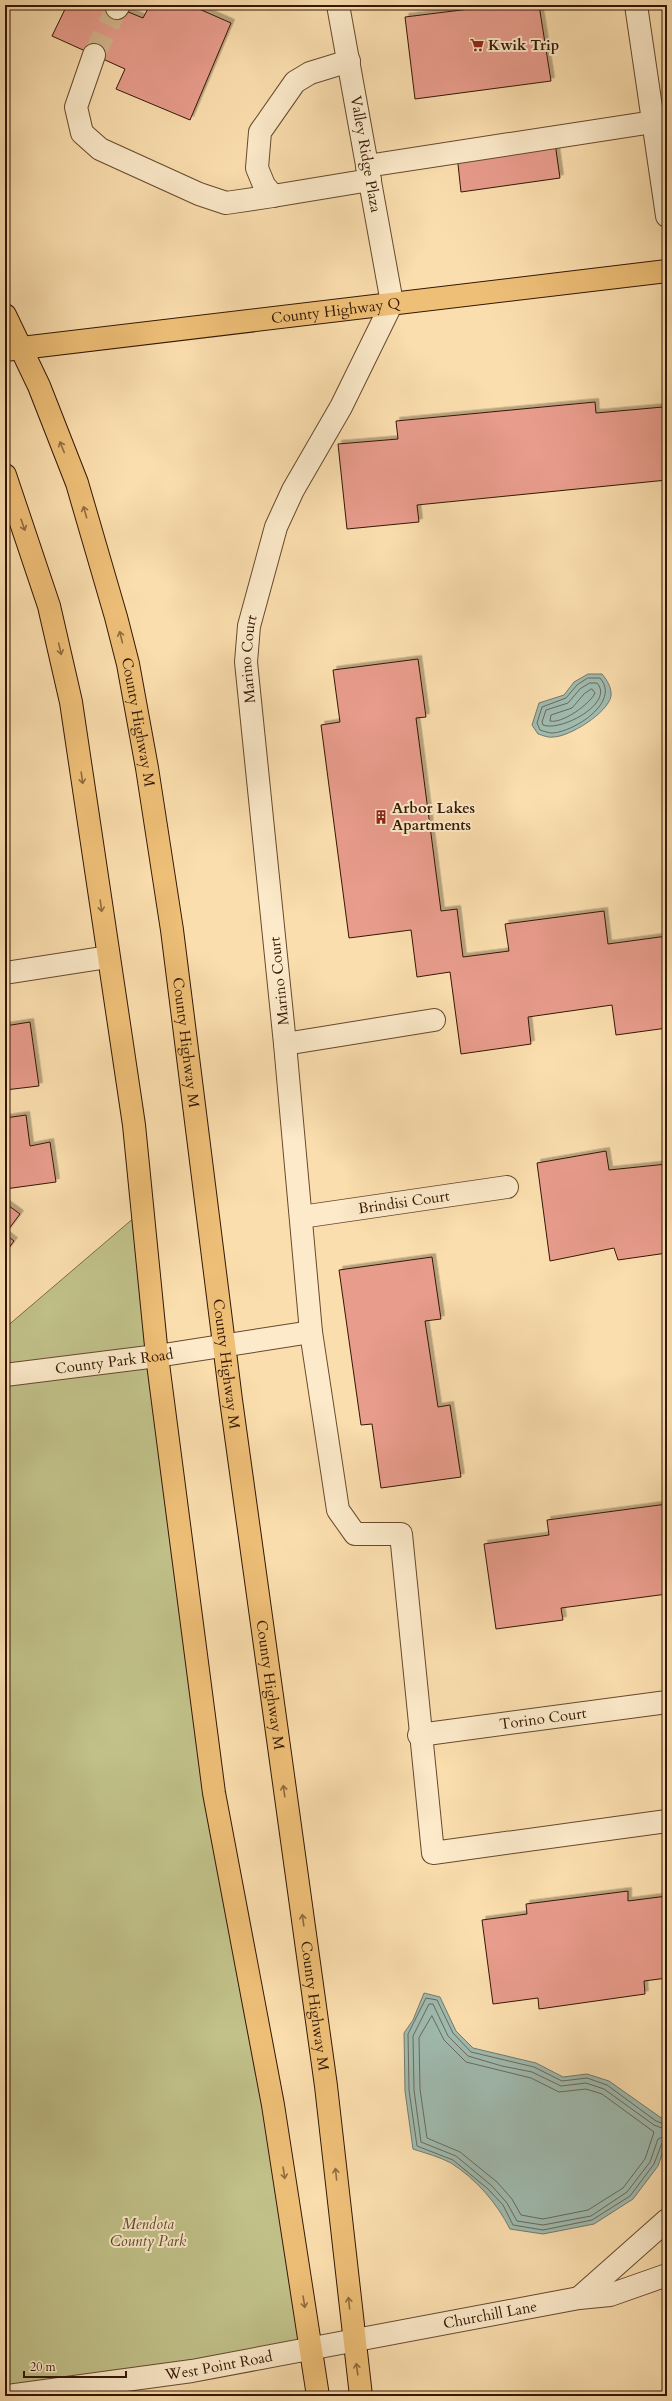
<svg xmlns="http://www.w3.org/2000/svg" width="672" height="2401" font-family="Cardo,serif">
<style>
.green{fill:#c1c189;stroke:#7a6c46}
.water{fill:#9fbbb0;stroke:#74796b}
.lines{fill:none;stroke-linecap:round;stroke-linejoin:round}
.shore{stroke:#6a695a;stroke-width:1}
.building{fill:#e89c8c;stroke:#341704;filter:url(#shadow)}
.minor-tunnel{stroke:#d3b68c;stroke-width:22;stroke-dasharray:22 11;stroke-linecap:butt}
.minor-casing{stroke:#66492e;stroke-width:24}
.major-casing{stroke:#341704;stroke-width:24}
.minor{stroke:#fceaca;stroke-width:22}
.major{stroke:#eebf77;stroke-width:22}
.oneway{stroke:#916b3e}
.labels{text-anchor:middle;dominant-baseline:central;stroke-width:4;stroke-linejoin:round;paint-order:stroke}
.poi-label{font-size:15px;font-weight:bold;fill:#341704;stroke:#fceaca;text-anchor:start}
.street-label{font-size:15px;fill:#341704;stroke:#fceaca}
.park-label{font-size:15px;font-style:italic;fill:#5e4a2c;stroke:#fceaca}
</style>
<defs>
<filter id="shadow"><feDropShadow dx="3.5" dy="-3.5" stdDeviation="0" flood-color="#0004"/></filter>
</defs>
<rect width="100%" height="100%" fill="#fbdeae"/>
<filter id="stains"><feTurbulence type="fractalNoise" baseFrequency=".005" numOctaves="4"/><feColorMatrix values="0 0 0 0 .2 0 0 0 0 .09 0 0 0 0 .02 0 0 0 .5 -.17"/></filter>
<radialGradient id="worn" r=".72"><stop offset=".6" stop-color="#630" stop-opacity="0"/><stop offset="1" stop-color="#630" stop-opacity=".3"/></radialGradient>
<!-- green -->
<path class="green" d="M142 1211 157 1356 311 2350 5 2396V1328Z"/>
<!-- water -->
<path class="water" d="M588 674H602C607 680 612 688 611 696 608 713 569 737 553 737 548 738 542 735 538 734L532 725 539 703 564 695 574 682Z
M424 1993 440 1997 456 2031 473 2048 536 2063 563 2077 587 2074 609 2081 667 2122V2139L658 2166 633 2199 594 2224 543 2234 510 2229C497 2203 476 2179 451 2163 440 2157 425 2153 413 2149L405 2091 404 2033 413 2020Z"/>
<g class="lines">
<!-- shore -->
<path class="shore" d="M588 678H600C621 702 574 732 552 733 549 733 543 731 540 730L537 723 542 707 566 698 577 685Z
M590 683H597C615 703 561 732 543 725L542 722 546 710 568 703 580 689Z
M592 689 595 693C590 704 562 724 550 721L551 715 572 708 584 694Z
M432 2016 444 2040 466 2062 531 2078 559 2092 586 2089 602 2094 654 2132 645 2159 623 2188 588 2210 543 2219 521 2215 512 2199 497 2182 460 2152 427 2138 420 2089 419 2038Z
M667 2125 656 2121 607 2085 587 2078 562 2081 534 2067 471 2052 453 2033 437 2000 426 1998 408 2034 409 2090 417 2146 453 2160 488 2189 503 2205 513 2225 543 2230 592 2220 630 2196 654 2164 662 2143 667 2140
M667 2130 654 2125 604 2089 586 2083 561 2086 532 2072 502 2066 468 2056 448 2036 433 2004H429L413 2036 414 2090 421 2142 456 2156 492 2186 507 2203 517 2221 543 2225 591 2216 627 2192 650 2162 658 2139 667 2135"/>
</g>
<!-- building -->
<path class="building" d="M67 5H111L143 18 150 5H190L231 23 190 120 116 89 125 69 52 36Z
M502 5H539L551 81 415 99 405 17Z
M555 143 560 178 461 192 457 155Z
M595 402 596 413 663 407 667 447V480L417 505 419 522 347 529 338 444 398 439 396 421Z
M418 659 426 717 416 718 441 911 457 909 463 957 509 951 505 924 604 911 608 944 667 936V1028L616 1035 612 1005 528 1017 531 1044 461 1054 450 972 417 977 411 930 349 938 321 725 340 722 333 670Z
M30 1022 39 1086 5 1090V1026Z
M26 1115 30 1146 50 1142 56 1182 5 1189V1118Z
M606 1151 609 1170 667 1164V1253L618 1260 614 1248 550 1261 537 1163Z
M5 1203 20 1214 5 1234Z
M5 1234 14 1241 5 1253Z
M432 1257 441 1319 425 1321 438 1407 450 1405 461 1477 381 1488 372 1424 361 1425 339 1270Z
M667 1504V1594L561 1608 563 1620 496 1629 484 1544 549 1535 547 1520Z
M628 1891V1901L667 1896V1978L644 1981 645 1994 539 2009 538 1998 493 2004 482 1920 527 1914 526 1904Z"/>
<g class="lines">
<!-- minor-tunnel -->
<path class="minor-tunnel" d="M94 55 117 8"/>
<defs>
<g id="minor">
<path d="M636 5 667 216"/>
<path d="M117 8 119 5"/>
<path d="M94 55 76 107 82 133 100 149 199 194 226 203 273 196"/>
<path d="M349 61 310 73 295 82 260 132 257 168 264 185 273 196 370 180"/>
<path d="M367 166 653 122"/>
<path d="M5 973 108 957"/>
<path d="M434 1020 285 1044 311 1332 338 1510 355 1534H401L433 1853 667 1821"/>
<path id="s1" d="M285 1044 246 662 249 626 276 527 293 490 341 407 392 303 338 5"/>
<path id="s2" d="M301 1217 507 1187"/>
<path id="s3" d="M5 1375 157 1356 311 1332"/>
<path id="s4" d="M419 1735 667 1702"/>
<path d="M579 2298 667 2220"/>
<path id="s5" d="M8 2396 192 2371 579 2298 610 2295 667 2275"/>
</g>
<g id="major">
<path id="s6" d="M5 315 39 386 77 483 116 617 128 664 147 768 172 930 231 1400 326 2086 361 2396"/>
<path id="s7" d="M5 350 667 271"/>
<path d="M5 475 49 606 71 702 134 1125 157 1356 214 1793 273 2105 318 2396"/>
</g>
</defs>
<!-- minor casing -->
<use href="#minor" class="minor-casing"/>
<!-- major casing -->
<use href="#major" class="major-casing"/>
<!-- minor -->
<use href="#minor" class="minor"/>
<!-- major -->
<use href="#major" class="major"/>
</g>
<!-- one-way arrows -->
<defs><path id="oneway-shaft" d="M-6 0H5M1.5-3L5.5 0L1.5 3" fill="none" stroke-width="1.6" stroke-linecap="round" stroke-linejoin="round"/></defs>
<g class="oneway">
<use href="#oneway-shaft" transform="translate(62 447) rotate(-112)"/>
<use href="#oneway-shaft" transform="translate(85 512) rotate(-106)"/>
<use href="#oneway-shaft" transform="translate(23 525) rotate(71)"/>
<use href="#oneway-shaft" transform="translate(121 637) rotate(-104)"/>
<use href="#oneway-shaft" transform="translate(60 649) rotate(77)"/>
<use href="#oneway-shaft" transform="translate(82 778) rotate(82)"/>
<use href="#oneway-shaft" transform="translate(101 906) rotate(82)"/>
<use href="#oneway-shaft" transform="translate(284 1791) rotate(-98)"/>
<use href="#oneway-shaft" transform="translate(303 1920) rotate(-98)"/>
<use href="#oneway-shaft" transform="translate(284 2173) rotate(81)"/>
<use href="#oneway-shaft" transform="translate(336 2174) rotate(-96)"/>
<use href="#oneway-shaft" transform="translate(304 2302) rotate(81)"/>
<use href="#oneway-shaft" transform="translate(349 2303) rotate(-96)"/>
<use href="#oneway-shaft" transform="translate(357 2369) rotate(-98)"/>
</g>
<!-- icons -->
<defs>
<symbol id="supermarket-bare" viewBox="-9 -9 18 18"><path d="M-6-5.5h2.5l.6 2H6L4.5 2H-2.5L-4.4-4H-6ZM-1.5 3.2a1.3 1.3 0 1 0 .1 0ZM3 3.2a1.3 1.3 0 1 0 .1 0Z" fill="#8f2418" stroke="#fceaca" stroke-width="2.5" paint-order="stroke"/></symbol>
<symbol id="building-bare" viewBox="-9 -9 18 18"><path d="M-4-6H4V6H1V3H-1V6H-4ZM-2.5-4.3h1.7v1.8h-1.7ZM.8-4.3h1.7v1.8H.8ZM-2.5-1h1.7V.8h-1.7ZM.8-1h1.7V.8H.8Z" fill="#8f2418" stroke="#fceaca" stroke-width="2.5" paint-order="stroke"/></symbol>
</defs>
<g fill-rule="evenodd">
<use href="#supermarket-bare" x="467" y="35" width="20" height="20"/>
<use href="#building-bare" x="371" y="807" width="20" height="20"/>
</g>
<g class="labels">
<!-- poi labels -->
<g class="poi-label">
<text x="488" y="45">Kwik Trip</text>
<text x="392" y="808">Arbor Lakes<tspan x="392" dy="17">Apartments</tspan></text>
</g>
<!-- street labels -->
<g class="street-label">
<text transform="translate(366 154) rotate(80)">Valley Ridge Plaza</text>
<text stroke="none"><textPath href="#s7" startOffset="333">County Highway Q</textPath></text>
<text stroke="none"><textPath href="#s1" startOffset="387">Marino Court</textPath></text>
<text stroke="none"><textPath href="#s6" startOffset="430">County Highway M</textPath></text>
<text transform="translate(279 981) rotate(-96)">Marino Court</text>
<text stroke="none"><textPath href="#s6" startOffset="754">County Highway M</textPath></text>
<text stroke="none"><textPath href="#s2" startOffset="104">Brindisi Court</textPath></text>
<text stroke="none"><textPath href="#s3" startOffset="110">County Park Road</textPath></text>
<text stroke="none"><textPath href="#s6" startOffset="1078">County Highway M</textPath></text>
<text stroke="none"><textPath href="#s6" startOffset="1402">County Highway M</textPath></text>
<text stroke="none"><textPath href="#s4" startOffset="125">Torino Court</textPath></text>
<text stroke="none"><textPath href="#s6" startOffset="1726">County Highway M</textPath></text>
<text stroke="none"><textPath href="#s5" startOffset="489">Churchill Lane</textPath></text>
<text stroke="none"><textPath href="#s5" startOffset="213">West Point Road</textPath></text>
</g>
<!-- park labels -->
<g class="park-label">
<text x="148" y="2224">Mendota<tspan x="148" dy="17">County Park</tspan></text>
</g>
</g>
<!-- margin -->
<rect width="672" height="2401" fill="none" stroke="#fbdeae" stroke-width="20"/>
<rect x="6" y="6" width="660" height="2389" fill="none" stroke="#341704" stroke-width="2"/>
<rect x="10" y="10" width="652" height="2381" fill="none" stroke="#341704"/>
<!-- scale -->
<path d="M24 2371v6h102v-6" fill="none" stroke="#341704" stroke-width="2"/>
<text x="30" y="2371" font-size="12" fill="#341704" stroke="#fceaca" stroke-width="3" paint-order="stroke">20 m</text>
<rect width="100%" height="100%" filter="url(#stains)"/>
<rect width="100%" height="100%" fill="url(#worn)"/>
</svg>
